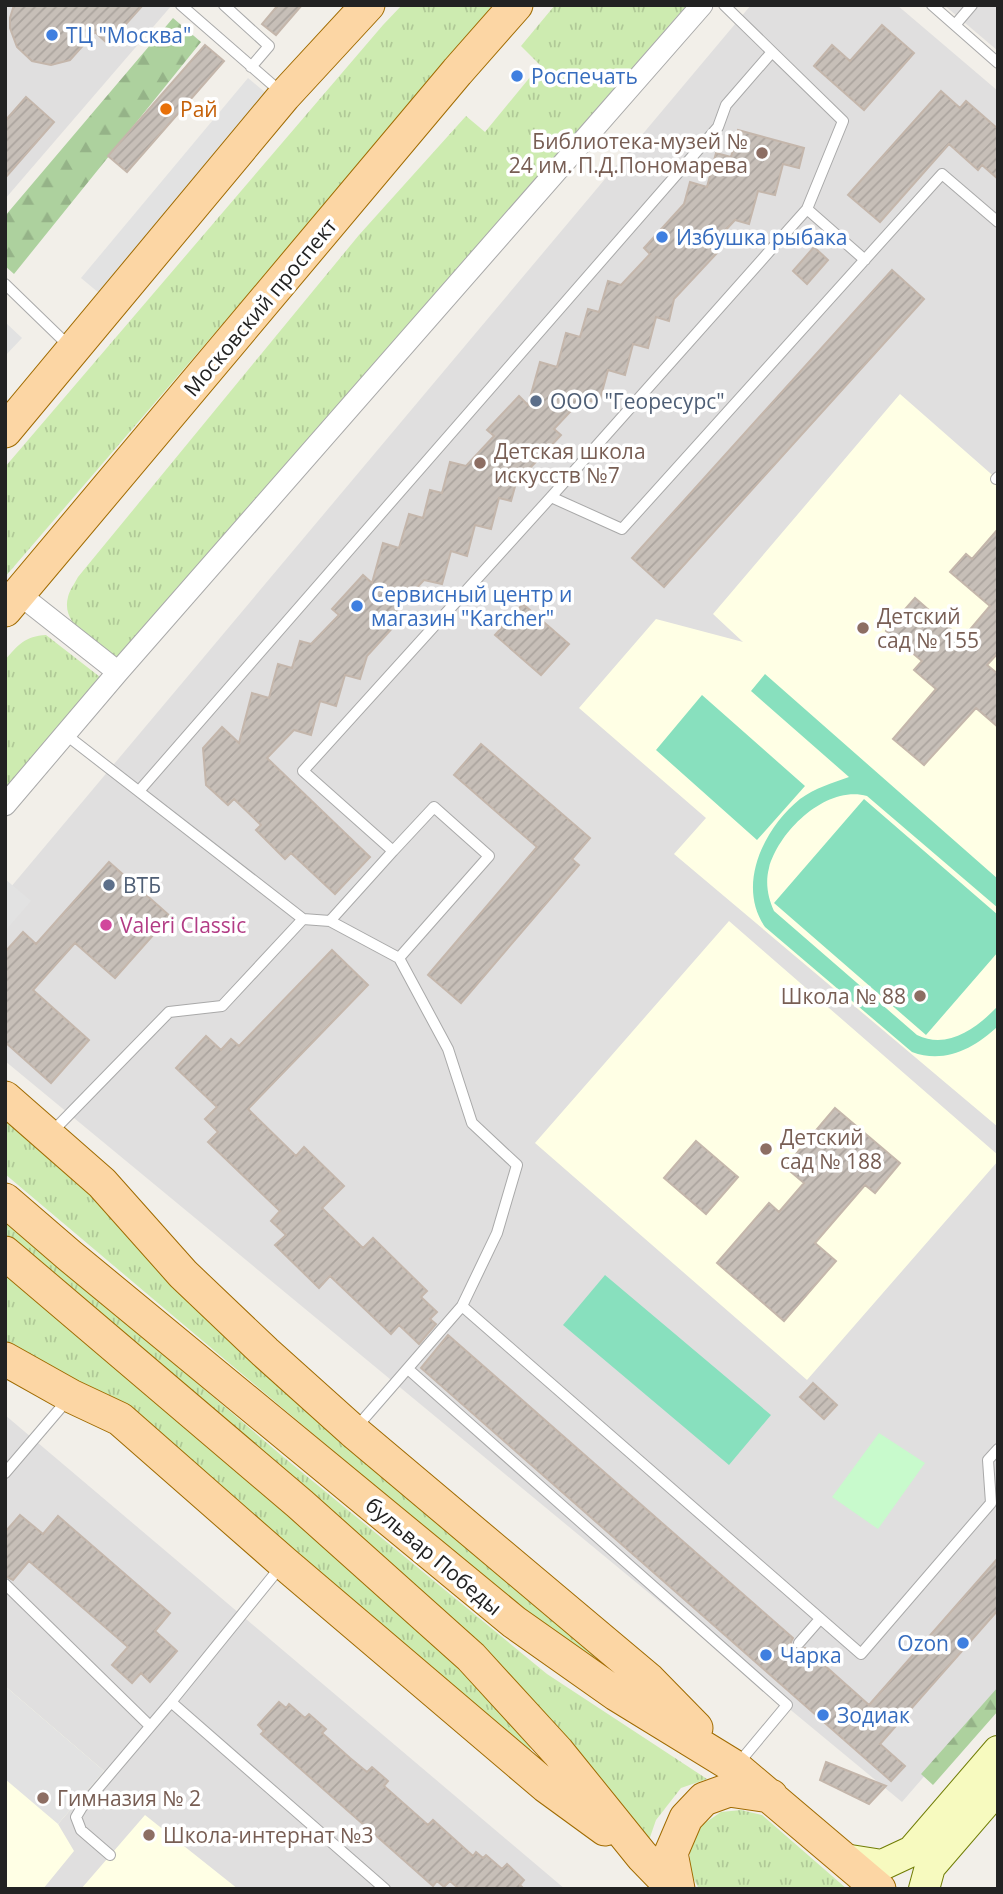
<svg xmlns="http://www.w3.org/2000/svg" width="1003" height="1894" font-family="'Open Sans',sans-serif">
<style>
.residential{fill:#e0dfdf}
.education{fill:#ffffe5}
.grass{fill:url(#grass-tufts)}
.forest{fill:url(#forest-firs)}
.park{fill:#c8facc}
.pitch{fill:#88e0be}
.parking{fill:#e2e2e2}
.building{fill:url(#building-hatch);stroke:#c4b6ab;stroke-width:2}
.lines{fill:none;stroke-linecap:round;stroke-linejoin:round}
.lane-casing{stroke:#a9a9a9;stroke-width:12}
.street-casing{stroke:#a9a9a9;stroke-width:23}
.secondary-casing{stroke:#707d05;stroke-width:32}
.primary-casing{stroke:#a06b00;stroke-width:35}
.lane{stroke:#fff;stroke-width:10}
.street{stroke:#fff;stroke-width:21}
.secondary{stroke:#f7fabf;stroke-width:30}
.primary{stroke:#fcd6a4;stroke-width:33}
.shop-dot{fill:#3f7fe0;stroke:#fff;stroke-width:2.5}
.food-dot{fill:#e8710a;stroke:#fff;stroke-width:2.5}
.education-dot{fill:#8d6e63;stroke:#fff;stroke-width:2.5}
.service-dot{fill:#5c6f8a;stroke:#fff;stroke-width:2.5}
.hotel-dot{fill:#d1479c;stroke:#fff;stroke-width:2.5}
.labels{text-anchor:middle;dominant-baseline:central;stroke-width:7;stroke-linejoin:round;paint-order:stroke}
.shop-label{font-size:21px;fill:#366cbe;stroke:#fff;text-anchor:start}
.food-label{font-size:21px;fill:#c56008;stroke:#fff;text-anchor:start}
.education-label{font-size:21px;fill:#785e54;stroke:#fff;text-anchor:start}
.street-label{font-size:21px;fill:#222;stroke:#fff}
.service-label{font-size:21px;fill:#4e5e75;stroke:#fff;text-anchor:start}
.hotel-label{font-size:21px;fill:#b23c85;stroke:#fff;text-anchor:start}
</style>
<defs>
<pattern id="grass-tufts" width="24" height="20" patternUnits="userSpaceOnUse" patternTransform="scale(1.75)"><rect width="24" height="20" fill="#cdebb0"/><path d="M3 7l-1-3M5 7V3M7 7l1-3M15 17l-1-3M17 17v-4M19 17l1-3" fill="none" stroke="#b0c997"/></pattern>
<pattern id="forest-firs" width="22" height="20" patternUnits="userSpaceOnUse" patternTransform="scale(1.75)"><rect width="22" height="20" fill="#add19e"/><path d="M5 1l3.5 6h-7zM16 11l3.5 6h-7z" fill="#95b388"/></pattern>
<pattern id="building-hatch" width="6" height="6" patternUnits="userSpaceOnUse" patternTransform="scale(1.75)"><rect width="6" height="6" fill="#c7bfb8"/><path d="M-1 1l2-2M0 6l6-6M5 7l2-2" fill="none" stroke="#aba49e"/></pattern>
</defs>
<rect width="100%" height="100%" fill="#f2efe9"/>
<!-- residential -->
<path class="residential" d="M5 5H172L5 199Z
M751 5H897L998 91V1691L902 1802 5 1061V894Z
M944 5H998V51Z
M5 1415 565 1889H5Z"/>
<!-- education -->
<path class="education" d="M900 394 998 480V1127L674 854 706 818 579 708 656 619 743 642 713 614Z
M729 921 998 1155V1161L807 1380 535 1143Z
M5 1686 104 1771 58 1824 74 1851 43 1889H5Z
M145 1815 238 1889H81Z"/>
<!-- grass -->
<path class="grass" d="M402 5H492L477 28 5 577V467L383 25Z
M555 5H687L117 658C98 644 60 626 68 597 69 591 75 583 78 577L359 235 466 116 485 132 540 65 521 46Z
M46 635 100 677 94 691 5 796V660C18 645 25 636 46 635Z
M5 1117 629 1684 523 1611 5 1174Z
M5 1219 281 1455 547 1674 707 1779 681 1788 656 1820 648 1843 273 1465 5 1237Z
M5 1275 385 1597 490 1698 529 1743 531 1752 5 1340Z
M741 1810 762 1815 847 1889H699L690 1872V1848L702 1825 721 1812Z"/>
<!-- forest -->
<path class="forest" d="M173 18 201 42 14 274 5 266V216Z
M998 1687V1711L933 1785 921 1774Z"/>
<!-- park -->
<path class="park" d="M879 1433 925 1463 878 1529 832 1497Z"/>
<!-- pitch -->
<path class="pitch" d="M765 674 998 879V908L867 796C826 785 779 831 769 868 765 883 768 898 774 911L917 1035C948 1050 977 1028 998 1006V1026C974 1049 944 1064 912 1052L765 927C736 885 764 828 800 799 815 788 832 783 849 777L751 691Z
M702 695 805 786 757 840 656 750Z
M864 799 998 915V952L926 1035 774 903Z
M605 1275 771 1415 729 1465 563 1325Z"/>
<!-- parking -->
<path class="parking" d="M248 78 266 93 99 293 81 278Z
M5 322 22 338 5 356Z
M5 879 31 901 5 931Z
M5 1686 104 1771 58 1824 5 1779Z"/>
<!-- building -->
<path class="building" d="M14 5H143L108 44 95 32 70 60 51 65 32 61 17 47 10 28V18Z
M278 5H302L276 35 262 24Z
M882 25 914 53 864 110 814 66 832 45 850 61Z
M205 45 224 61 127 172 108 156Z
M941 91 960 108 966 101 998 129V179L982 165 978 170 949 144 880 222 848 195Z
M26 97 54 122 5 178V121Z
M738 130 804 148 799 168 783 164 775 195 758 191 749 224 735 220 710 247 717 253 674 299 669 321 656 317 648 348 633 344 625 375 608 370 599 403 582 399 554 429 561 435 516 483 511 501 499 498 491 529 475 525 467 556 451 551 442 584 424 580 398 608 405 614 367 656 360 679 345 675 336 706 320 701 311 735 294 730 267 758 370 857 335 894 291 853 285 859 256 830 261 825 234 799 228 805 206 785 203 748 222 727 239 743 252 693 269 698 278 664 292 668 300 641 311 644 339 615 332 609 363 575 372 583 383 543 399 548 409 514 423 518 430 490 442 493 450 462 466 466 494 436 487 430 519 396 528 405 540 362 557 367 566 333 580 337 588 309 599 312 608 281 621 285 650 254 644 248 684 204 690 182 707 187 716 153 731 157Z
M814 247 828 260 807 284 793 271Z
M892 270 924 299 664 587 632 558Z
M998 529V653L987 665 998 674V727L976 708 924 765 893 739 936 689 914 670 922 661 886 631 915 598 962 639 990 606 950 572 966 554 972 559Z
M523 604 569 644 541 675 495 635Z
M481 744 590 838 572 859 579 865 461 1003 428 975 537 847 454 775Z
M109 862 170 916 115 978 75 943 33 990 89 1040 51 1083 5 1042V952L23 932 36 944Z
M332 950 368 985 248 1109 296 1156 304 1147 344 1186 322 1208 363 1248 373 1238 427 1291 421 1297 437 1312 430 1319 436 1324 419 1344 399 1325 391 1334 330 1276 319 1288 275 1245 286 1235 271 1221 280 1211 208 1142 218 1132 205 1119 217 1107 176 1068 206 1036 221 1050 231 1039 239 1046Z
M835 1108 900 1163 875 1193 865 1185 815 1243 836 1261 784 1321 717 1263 769 1203 779 1212 804 1183 785 1167Z
M696 1141 738 1177 706 1214 664 1178Z
M448 1335 793 1638 791 1642 793 1648 798 1651 805 1648 869 1705 998 1558V1610L880 1744 905 1766 891 1781 421 1368Z
M813 1383 837 1405 824 1419 800 1397Z
M20 1515 43 1534 58 1516 170 1613 155 1631 177 1651 150 1682 141 1673 132 1683 112 1665 128 1647 29 1561 13 1580 5 1576V1532Z
M279 1702 286 1708 289 1704 305 1718 309 1714 326 1729 322 1733 350 1758 367 1772 372 1767 388 1781 384 1786 428 1825 433 1820 473 1856 476 1852 483 1858 486 1855 502 1869 507 1864 524 1880 520 1885 524 1889H459L450 1881 444 1887 437 1881 433 1886 261 1734 264 1731 258 1725Z
M826 1762 886 1786 869 1804 820 1780Z"/>
<g class="lines">
<defs>
<path id="lane" d="M181 5 282 93
M224 5 269 46 251 67
M932 5 998 63
M955 25 972 5
M807 209 865 260
M5 284 71 348
M996 479 998 477
M551 497 622 529 942 174 998 222
M65 734 303 919 330 921 393 851 303 771 551 497 807 209 843 121 724 5
M139 791 718 127 726 105 772 52
M330 921 399 958 489 856 434 807 393 851
M51 1133 169 1012 222 1006 303 919
M462 1306 861 1654 991 1503 988 1460 998 1449
M408 1369 787 1705 737 1765
M355 1429 462 1306 497 1233 517 1165 472 1123 448 1049 399 958
M5 1473 69 1398
M5 1584 150 1726
M799 1643 820 1619
M171 1702 385 1889
M110 1855 81 1830 76 1817 82 1807 171 1702 282 1565"/>
<path id="street" d="M19 594 118 672
M5 805 118 672 702 5"/>
<path id="secondary" d="M844 1859 882 1865 912 1851 998 1751
M924 1889 930 1867 998 1788"/>
<path id="primary" d="M5 431 284 96 368 5
M5 610 457 72 516 5
M5 1098 102 1183 183 1274 265 1352 353 1431 649 1680 696 1728
M5 1200 70 1256 514 1622 616 1694 735 1767 879 1889
M5 1253 300 1504 471 1657 558 1752 642 1856 674 1889
M5 1359 71 1396 120 1419 284 1563 546 1786 605 1829
M678 1889 671 1853 686 1818 704 1799 729 1790 771 1796"/>
</defs>
<!-- lane casing -->
<use href="#lane" class="lane-casing"/>
<!-- street casing -->
<use href="#street" class="street-casing"/>
<!-- secondary casing -->
<use href="#secondary" class="secondary-casing"/>
<!-- primary casing -->
<use href="#primary" class="primary-casing"/>
<!-- lane -->
<use href="#lane" class="lane"/>
<!-- street -->
<use href="#street" class="street"/>
<!-- secondary -->
<use href="#secondary" class="secondary"/>
<!-- primary -->
<use href="#primary" class="primary"/>
</g>
<!-- markers -->
<g class="shop-dot">
<circle cx="52" cy="35" r="7"/>
<circle cx="517" cy="76" r="7"/>
<circle cx="662" cy="237" r="7"/>
<circle cx="357" cy="606" r="7"/>
<circle cx="963" cy="1643" r="7"/>
<circle cx="766" cy="1655" r="7"/>
<circle cx="823" cy="1715" r="7"/>
</g>
<circle class="food-dot" cx="166" cy="109" r="7"/>
<g class="education-dot">
<circle cx="762" cy="153" r="7"/>
<circle cx="480" cy="463" r="7"/>
<circle cx="863" cy="628" r="7"/>
<circle cx="920" cy="996" r="7"/>
<circle cx="766" cy="1149" r="7"/>
<circle cx="43" cy="1798" r="7"/>
<circle cx="149" cy="1835" r="7"/>
</g>
<g class="service-dot">
<circle cx="536" cy="401" r="7"/>
<circle cx="109" cy="885" r="7"/>
</g>
<circle class="hotel-dot" cx="106" cy="925" r="7"/>
<g class="labels">
<!-- shop labels -->
<g class="shop-label">
<text x="66" y="35">ТЦ "Москва"</text>
<text x="531" y="76">Роспечать</text>
<text x="676" y="237">Избушка рыбака</text>
<text x="371" y="594">Сервисный центр и<tspan x="371" dy="24">магазин "Karcher"</tspan></text>
<text x="949" y="1643" text-anchor="end">Ozon</text>
<text x="780" y="1655">Чарка</text>
<text x="837" y="1715">Зодиак</text>
</g>
<!-- food labels -->
<g class="food-label">
<text x="180" y="109">Рай</text>
</g>
<!-- education labels -->
<g class="education-label">
<text x="748" y="141" text-anchor="end">Библиотека-музей №<tspan x="748" dy="24">24 им. П.Д.Пономарева</tspan></text>
<text x="494" y="451">Детская школа<tspan x="494" dy="24">искусств №7</tspan></text>
<text x="877" y="616">Детский<tspan x="877" dy="24">сад № 155</tspan></text>
<text x="906" y="996" text-anchor="end">Школа № 88</text>
<text x="780" y="1137">Детский<tspan x="780" dy="24">сад № 188</tspan></text>
<text x="57" y="1798">Гимназия № 2</text>
<text x="163" y="1835">Школа-интернат №3</text>
</g>
<!-- street labels -->
<g class="street-label">
<text transform="translate(260 307) rotate(-50)">Московский проспект</text>
<text transform="translate(434 1556) rotate(40)">бульвар Победы</text>
</g>
<!-- service labels -->
<g class="service-label">
<text x="550" y="401">ООО "Георесурс"</text>
<text x="123" y="885">ВТБ</text>
</g>
<!-- hotel labels -->
<g class="hotel-label">
<text x="120" y="925">Valeri Classic</text>
</g>
</g>
<!-- border -->
<rect width="1003" height="1894" fill="none" stroke="#222222" stroke-width="14"/>
</svg>
